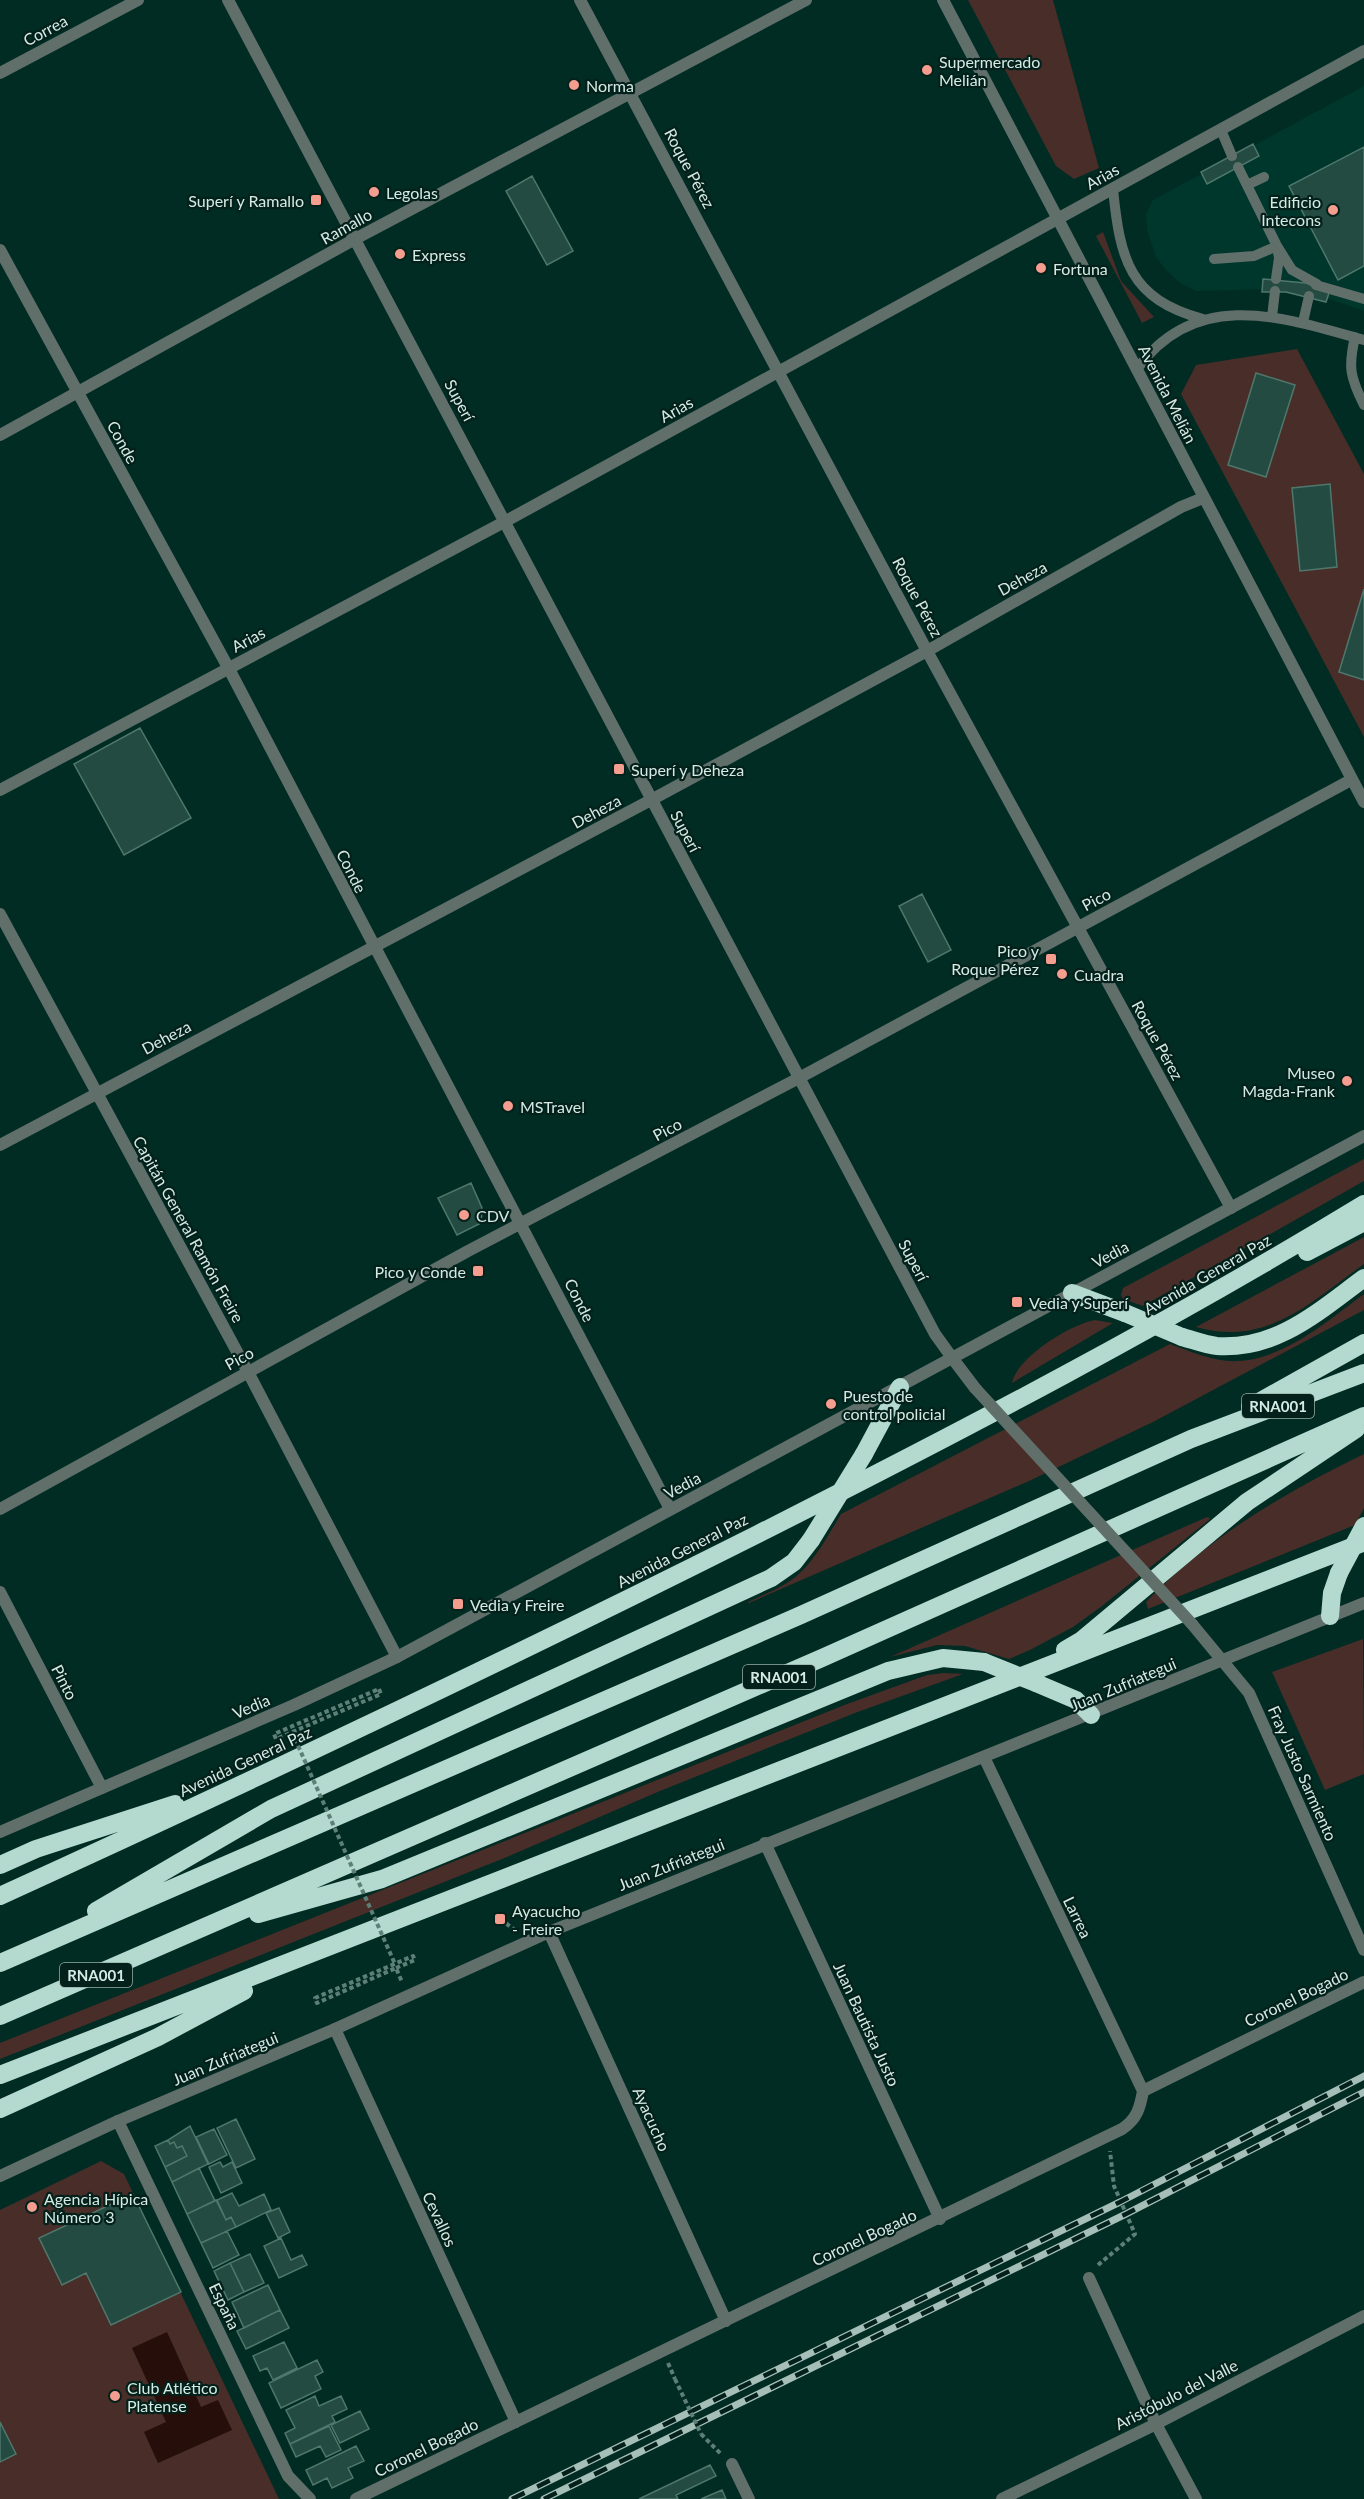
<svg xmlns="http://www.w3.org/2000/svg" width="1364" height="2499" font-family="Lato,sans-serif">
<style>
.built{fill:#00372c}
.green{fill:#482d29}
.water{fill:#260e0a}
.building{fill:#234b41;stroke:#4f776c;stroke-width:1.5}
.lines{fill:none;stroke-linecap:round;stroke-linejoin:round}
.path{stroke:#5e7f77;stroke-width:4;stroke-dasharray:4.5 3;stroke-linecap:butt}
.service{stroke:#616f6b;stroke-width:10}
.minor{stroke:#616f6b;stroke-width:12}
.tertiary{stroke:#616f6b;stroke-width:12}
.motorway{stroke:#b4d9ce;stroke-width:18}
.rail-casing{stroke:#a5bfb8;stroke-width:7}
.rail{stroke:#03211a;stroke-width:4.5;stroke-dasharray:14;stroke-linecap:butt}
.path-bridge{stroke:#5e7f77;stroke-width:4;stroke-dasharray:4.5 3;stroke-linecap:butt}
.tertiary-bridge{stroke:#616f6b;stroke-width:12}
.motorway-bridge{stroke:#b4d9ce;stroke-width:18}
.poi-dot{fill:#f59d8f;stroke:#03211a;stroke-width:2}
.labels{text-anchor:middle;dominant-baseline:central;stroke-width:4.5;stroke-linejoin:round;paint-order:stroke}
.shield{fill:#03211a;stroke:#96aea7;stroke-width:1.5}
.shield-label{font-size:15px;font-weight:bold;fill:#d5eae3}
.street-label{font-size:16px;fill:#d5eae3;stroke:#03211a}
.poi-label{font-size:16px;fill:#d5eae3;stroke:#03211a;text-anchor:start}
</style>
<rect width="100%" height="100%" fill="#012c23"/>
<!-- built -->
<path class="built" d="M1364 86V311L1311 293 1275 289 1196 291 1180 283 1167 271 1156 257 1147 230 1146 214 1153 200Z"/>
<!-- green -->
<path class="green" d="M968 0H1053L1099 168 1074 179 1056 166Z
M1103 232 1121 281 1154 317 1142 323 1096 236Z
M1297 349 1364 474V737L1181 394 1196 365Z
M1364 1159V1181L1143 1306 1123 1299 1121 1295 1123 1288Z
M1364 1237V1264C1310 1303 1266 1347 1196 1327Z
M1364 1294V1310L1153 1422 1029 1481 749 1603 748 1602C762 1595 777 1590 790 1581 813 1565 827 1537 841 1514L1170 1344C1189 1351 1208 1359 1228 1361 1279 1364 1326 1322 1364 1294Z
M1095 1320 1113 1323 1012 1383C1016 1358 1071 1324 1095 1320Z
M1364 1454V1508L1355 1525 1148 1609 1146 1602C1209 1537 1284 1493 1364 1454Z
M1207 1517 1210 1518 1209 1520 1102 1606 1073 1627 1030 1650 1009 1659 965 1646 937 1645 890 1657Z
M1363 1639 1364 1774 1325 1790 1272 1672Z
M944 1673 963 1674 855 1713 660 1791 507 1857 0 2059V2043L847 1704 927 1675Z
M101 2161 124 2174 279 2499H0V2210Z"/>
<!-- water -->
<path class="water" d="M167 2332 201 2407 218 2400 232 2430 158 2463 144 2432 166 2422 132 2348Z"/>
<!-- building -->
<path class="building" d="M1253 144 1259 156 1207 184 1201 172Z
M1364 147V266L1338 280 1289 186Z
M532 176 573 251 547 265 506 191Z
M1263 279 1306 283 1330 290 1326 302 1286 292H1262Z
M1256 373 1295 385 1266 477 1228 465Z
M1330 484 1337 567 1300 571 1292 488Z
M1364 589V680L1339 672Z
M140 728 191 818 124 855 74 764Z
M922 894 951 950 928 962 899 906Z
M471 1183 482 1208 481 1223 457 1235 438 1198Z
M236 2119 255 2159 236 2168 217 2128Z
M190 2126 208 2164 172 2182 165 2167 187 2156 182 2146 177 2148 174 2142 170 2144 168 2140Z
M214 2129 227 2155 209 2164 196 2137Z
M168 2140 170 2144 174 2142 177 2148 182 2146 187 2156 165 2167 155 2146Z
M220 2162 223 2167 232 2162 242 2183 221 2193 209 2167Z
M199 2168 215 2201 187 2214 172 2182Z
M232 2193 239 2206 264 2194 271 2210 236 2227 231 2217 226 2220 217 2200Z
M133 2194 181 2292 111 2325 86 2273 62 2285 39 2238Z
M216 2200 226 2220 231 2217 236 2227 201 2243 187 2214Z
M279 2208 290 2232 278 2238 266 2213Z
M227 2231 239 2255 213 2268 201 2243Z
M281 2238 291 2260 302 2255 307 2265 279 2278 264 2246Z
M250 2254 264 2283 244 2292 230 2263Z
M230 2263 244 2292 228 2300 214 2271Z
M268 2285 280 2310 244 2328 232 2302Z
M280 2310 289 2328 246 2349 237 2331Z
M284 2342 297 2368 273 2380 267 2368 260 2371 253 2356Z
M317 2360 323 2372 315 2376 321 2389 281 2408 269 2383Z
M315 2396 319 2406 341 2396 347 2409 332 2416 335 2422 290 2444 285 2433 295 2428 286 2410Z
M360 2411 369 2429 340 2443 331 2425Z
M0 2422 16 2454 0 2462Z
M329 2426 341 2450 326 2457 320 2446 296 2457 290 2444Z
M356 2446 364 2461 348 2468 353 2478 332 2488 327 2478 313 2485 306 2470Z
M710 2465 716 2476 676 2495 678 2499H639Z
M722 2490 726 2499H701Z"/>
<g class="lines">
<!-- path -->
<path class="path" d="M379 1689 381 1694 276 1739 274 1734Z
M500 1919 515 1930
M396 1968 415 1960 413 1956 315 1998 317 2003 396 1968 402 1982
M1098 2265 1135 2234 1114 2186 1110 2151
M668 2363 675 2379
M701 2434 722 2455"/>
<!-- service -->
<path class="service" d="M1221 130 1232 156
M1238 167 1277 246 1279 258 1276 279
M1247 185 1264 177
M1113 189C1120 259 1129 299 1203 319
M1214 259 1254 256 1277 246 1292 270 1317 284
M1316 285 1364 299
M1272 317 1275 291
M1303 322 1309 296
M1355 337C1348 367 1350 377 1364 405
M1137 369C1196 287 1283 317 1364 340"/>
<!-- minor -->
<path class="minor" d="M228 0 935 1334 953 1359
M580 0 927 651 1231 1208
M0 73 138 0
M0 250 229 669 670 1509
M0 435 355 239 806 0
M0 790 506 521 1364 51
M0 914 248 1372 397 1657
M0 1145 651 800 927 651 1181 507 1203 498
M0 1509 468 1251 799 1078 1351 780
M0 1592 102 1788
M984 1757 1143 2091
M765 1843 940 2219
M549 1932 726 2321
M335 2029 516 2422
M1143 2091 1364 1982
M118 2121 288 2476 310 2499
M1089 2278 1156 2424 1196 2499
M732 2464 749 2499
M356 2499 1122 2129C1137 2119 1140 2108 1143 2091
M1002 2499 1156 2424 1364 2316"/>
<!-- tertiary -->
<path class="tertiary" d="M943 0 1364 802
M953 1359 975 1388
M1192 1624 1249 1693 1364 1950
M0 1832 294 1705 397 1657 1364 1136
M0 2176 118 2121 335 2029 549 1932 1364 1603"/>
<!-- motorway -->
<path class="motorway" d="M1307 1252 1364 1222
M1072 1293 1125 1313
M1182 1337C1193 1340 1206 1345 1217 1346 1277 1350 1319 1311 1364 1278
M1250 1407 1364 1343
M864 1454 900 1387
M1330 1616 1332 1593 1339 1573
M1065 1650 1082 1640 1247 1502 1356 1429
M1036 1683 1076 1700 1091 1715
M0 1865 36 1849 175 1804
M0 1896C254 1780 507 1660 756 1535 962 1431 1167 1324 1364 1204
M96 1911 271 1809 771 1578 794 1562 811 1540
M258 1914 382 1879 888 1671 943 1658 984 1662
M0 1963 801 1615 1191 1439 1364 1373
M0 2016 822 1658 1364 1416
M0 2075 1362 1543
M0 2109 158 2037 244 1991"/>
<defs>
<path id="rail" d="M512 2499 1120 2202 1364 2076
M544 2499 1126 2214 1364 2092"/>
</defs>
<!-- rail casing -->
<use href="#rail" class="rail-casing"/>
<!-- rail -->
<use href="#rail" class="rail"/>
<!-- path-bridge -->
<path class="path-bridge" d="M292 1732 395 1964
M675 2379 701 2434"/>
<!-- tertiary-bridge -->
<path class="tertiary-bridge" d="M975 1388 1192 1624"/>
<!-- motorway-bridge -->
<path class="motorway-bridge" d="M1125 1313 1182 1337
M811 1540 864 1454
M1339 1573 1364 1526
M984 1662 1036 1683"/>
</g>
<!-- markers -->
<g class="poi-dot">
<circle cx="927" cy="70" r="6"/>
<circle cx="574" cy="85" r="6"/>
<circle cx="374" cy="192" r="6"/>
<rect x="310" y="194" width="12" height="12" rx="3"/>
<circle cx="1333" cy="210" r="6"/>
<circle cx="400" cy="254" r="6"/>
<circle cx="1041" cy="268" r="6"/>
<rect x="613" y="763" width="12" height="12" rx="3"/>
<rect x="1045" y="953" width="12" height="12" rx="3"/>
<circle cx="1062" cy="974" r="6"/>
<circle cx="1347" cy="1081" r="6"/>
<circle cx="508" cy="1106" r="6"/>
<circle cx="464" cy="1215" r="6"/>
<rect x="472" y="1265" width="12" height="12" rx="3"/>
<rect x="1011" y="1296" width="12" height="12" rx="3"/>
<circle cx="831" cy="1404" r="6"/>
<rect x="452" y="1598" width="12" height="12" rx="3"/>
<rect x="494" y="1913" width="12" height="12" rx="3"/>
<circle cx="32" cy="2207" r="6"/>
<circle cx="115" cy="2396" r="6"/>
</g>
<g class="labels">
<!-- shield labels -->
<g class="shield">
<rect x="1242" y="1394" width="72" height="24" rx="4.5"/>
<rect x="743" y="1665" width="72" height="24" rx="4.5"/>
<rect x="60" y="1963" width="72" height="24" rx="4.5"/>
</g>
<g class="shield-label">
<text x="1278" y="1406">RNA001</text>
<text x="779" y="1677">RNA001</text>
<text x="96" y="1975">RNA001</text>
</g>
<!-- street labels -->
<g class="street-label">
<text transform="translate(45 30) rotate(-28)">Correa</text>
<text transform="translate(690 168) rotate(62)">Roque Pérez</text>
<text transform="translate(1102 176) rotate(-29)">Arias</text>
<text transform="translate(346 226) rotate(-29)">Ramallo</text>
<text transform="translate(1168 394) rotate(63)">Avenida Melián</text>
<text transform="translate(460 400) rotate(62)">Superí</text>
<text transform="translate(676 409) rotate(-29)">Arias</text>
<text transform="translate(123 442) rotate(61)">Conde</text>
<text transform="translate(1022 578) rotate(-29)">Deheza</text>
<text transform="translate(918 597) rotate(62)">Roque Pérez</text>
<text transform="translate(248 639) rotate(-28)">Arias</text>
<text transform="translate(596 811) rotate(-28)">Deheza</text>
<text transform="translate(686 831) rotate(62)">Superí</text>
<text transform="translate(352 871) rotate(63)">Conde</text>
<text transform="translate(1096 899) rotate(-28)">Pico</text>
<text transform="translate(166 1037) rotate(-28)">Deheza</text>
<text transform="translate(1158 1040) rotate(61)">Roque Pérez</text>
<text transform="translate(667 1129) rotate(-28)">Pico</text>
<text transform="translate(189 1229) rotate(61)">Capitán General Ramón Freire</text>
<text transform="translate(1110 1254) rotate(-28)">Vedia</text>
<text transform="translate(914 1260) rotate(62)">Superí</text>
<text transform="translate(1207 1274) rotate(-30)">Avenida General Paz</text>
<text transform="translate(580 1300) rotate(63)">Conde</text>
<text transform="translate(239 1358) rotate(-29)">Pico</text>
<text transform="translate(682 1485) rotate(-28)">Vedia</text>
<text transform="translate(682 1550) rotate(-27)">Avenida General Paz</text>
<text transform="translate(65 1682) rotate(63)">Pinto</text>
<text transform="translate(1123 1684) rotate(-23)">Juan Zufriategui</text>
<text transform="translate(251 1706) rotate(-23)">Vedia</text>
<text transform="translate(245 1761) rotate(-25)">Avenida General Paz</text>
<text transform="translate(1303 1773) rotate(66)">Fray Justo Sarmiento</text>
<text transform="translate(671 1864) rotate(-22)">Juan Zufriategui</text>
<text transform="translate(1078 1917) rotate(64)">Larrea</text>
<text transform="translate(1296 1997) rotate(-26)">Coronel Bogado</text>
<text transform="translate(867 2024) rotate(65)">Juan Bautista Justo</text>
<text transform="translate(225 2058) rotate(-23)">Juan Zufriategui</text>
<text transform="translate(652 2119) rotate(66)">Ayacucho</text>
<text transform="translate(440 2219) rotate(65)">Cevallos</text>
<text transform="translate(864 2237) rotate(-25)">Coronel Bogado</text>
<text transform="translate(225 2306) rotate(64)">España</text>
<text transform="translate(1176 2394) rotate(-27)">Aristóbulo del Valle</text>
<text transform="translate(426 2447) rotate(-26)">Coronel Bogado</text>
</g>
<!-- poi labels -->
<g class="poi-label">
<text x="939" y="61">Supermercado<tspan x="939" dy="18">Melián</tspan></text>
<text x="586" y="85">Norma</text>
<text x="386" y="192">Legolas</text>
<text x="304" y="200" text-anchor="end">Superí y Ramallo</text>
<text x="1321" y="201" text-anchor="end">Edificio<tspan x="1321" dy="18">Intecons</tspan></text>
<text x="412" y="254">Express</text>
<text x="1053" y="268">Fortuna</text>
<text x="631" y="769">Superí y Deheza</text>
<text x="1039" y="950" text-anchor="end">Pico y<tspan x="1039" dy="18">Roque Pérez</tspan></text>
<text x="1074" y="974">Cuadra</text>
<text x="1335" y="1072" text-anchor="end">Museo<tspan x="1335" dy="18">Magda-Frank</tspan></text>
<text x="520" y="1106">MSTravel</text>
<text x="476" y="1215">CDV</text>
<text x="466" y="1271" text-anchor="end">Pico y Conde</text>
<text x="1029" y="1302">Vedia y Superí</text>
<text x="843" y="1395">Puesto de<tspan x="843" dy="18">control policial</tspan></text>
<text x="470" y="1604">Vedia y Freire</text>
<text x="512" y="1910">Ayacucho<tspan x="512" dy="18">- Freire</tspan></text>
<text x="44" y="2198">Agencia Hípica<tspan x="44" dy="18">Número 3</tspan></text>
<text x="127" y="2387">Club Atlético<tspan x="127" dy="18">Platense</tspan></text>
</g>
</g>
</svg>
